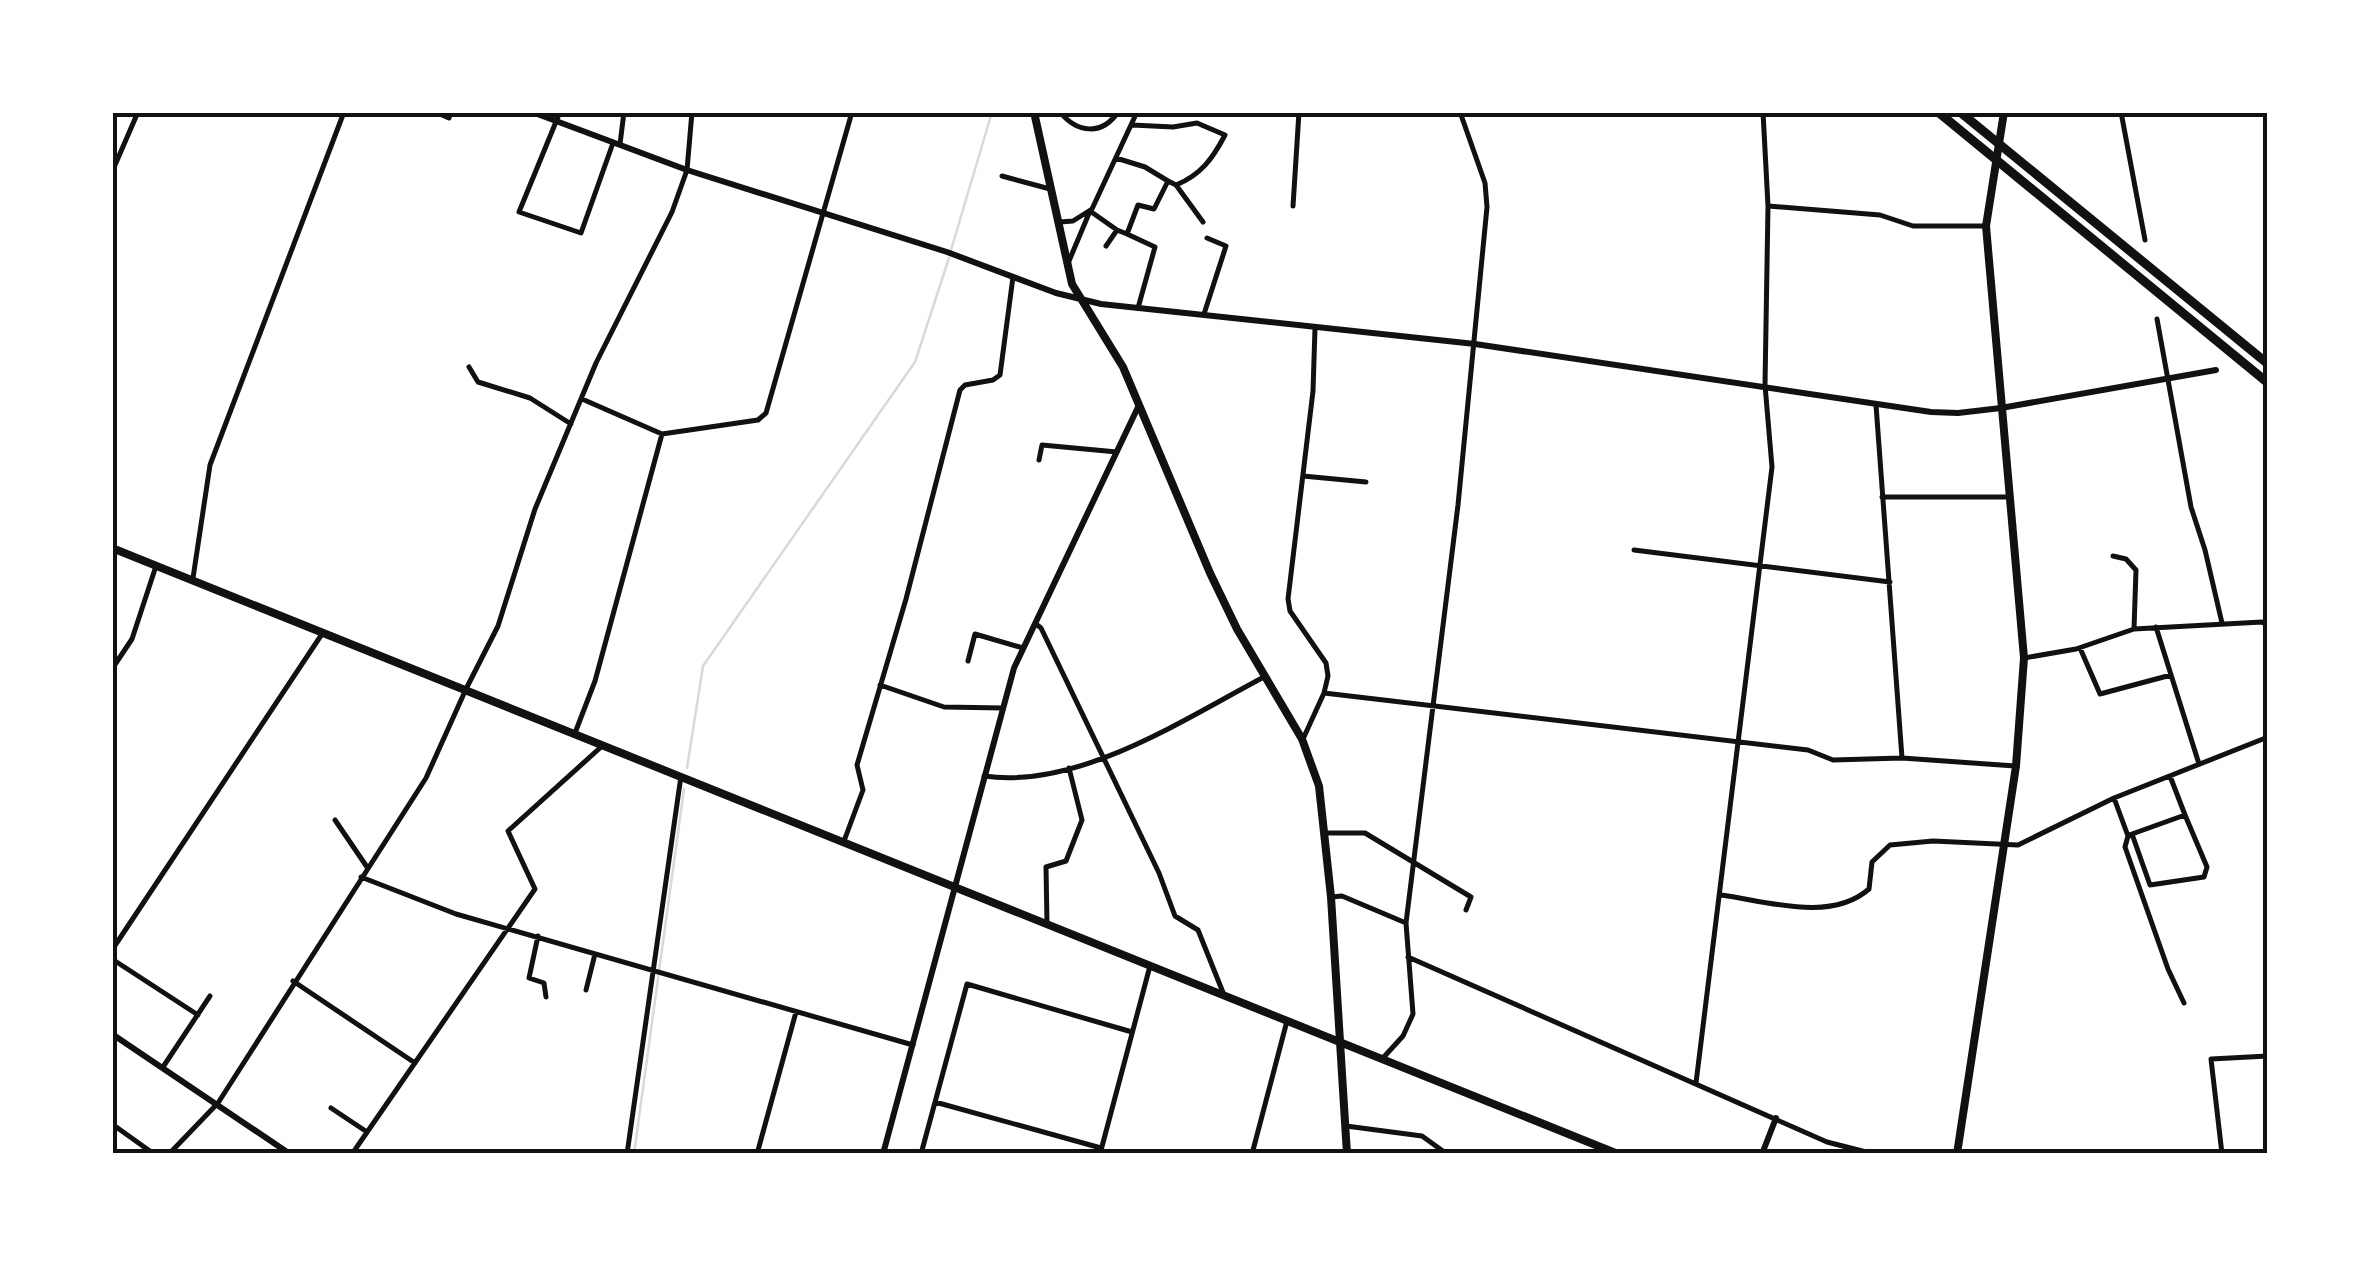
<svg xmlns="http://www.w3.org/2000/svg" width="2380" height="1266" font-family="'DM Sans',sans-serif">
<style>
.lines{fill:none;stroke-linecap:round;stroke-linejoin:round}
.stream{stroke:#d9d9d9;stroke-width:2.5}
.minor{stroke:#111;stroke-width:5}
.tertiary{stroke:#111;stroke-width:6}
.secondary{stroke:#111;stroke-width:8}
.trunk{stroke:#111;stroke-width:9}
.neatline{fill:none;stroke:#111;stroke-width:4}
</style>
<rect width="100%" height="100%" fill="#fff"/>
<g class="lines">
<!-- stream -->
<path class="stream" d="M951 250 992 112
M687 768 703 666 915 362 949 258
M634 1154 684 789"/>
<!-- minor -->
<path class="minor" d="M435 112 449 118 451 112
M560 112 519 212 581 233 613 143
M1060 112C1077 133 1102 136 1118 112
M2121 112 2145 240
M1132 125 1173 127 1197 123 1225 135C1213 158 1201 175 1176 185L1168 181
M620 144 624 112
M1116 158 1145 167 1168 181 1154 209 1138 205 1127 234 1117 230
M112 172 138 112
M1002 176 1050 189
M1176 185 1203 222
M1293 206 1299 112
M1768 206 1880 215 1913 226H1986
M1060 222 1073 221 1092 209 1137 112
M1127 234 1155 247 1138 308
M1069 261 1090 211 1117 230 1106 246
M1204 314 1226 246 1207 238
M2157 319 2191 507 2205 550 2222 623
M469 367 478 382 530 398 571 424
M582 399 662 434 758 420 766 413 852 112
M1876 405 1902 758
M1039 460 1042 445 1117 452
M1303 476 1366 482
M1882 497H2009
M1634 550 1890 582
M2113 556 2126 559 2136 570 2134 629
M193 578 210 465 344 112
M1036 624 1041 628 1159 873 1175 916 1198 930 1224 995
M2156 627 2199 764
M2080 648 2100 694 2171 675
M2024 658 2076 649 2134 629 2262 622 2268 626
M968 661 975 634 1023 648
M112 669 132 639 156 566
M880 685 944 707 1003 708
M1324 693 1808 750 1833 760 1902 758 2015 766
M575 733 595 681 662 434
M1303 739 1324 693 1328 676 1326 663 1290 611 1288 599 1313 391 1315 328
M984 776C1078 790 1184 719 1264 677
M2114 798 2128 836 2132 834 2150 885 2204 877 2207 867 2185 815
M335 820 367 867
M1326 833H1365L1471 897 1466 910
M2132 834 2185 815 2170 776
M2128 836 2125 847 2168 969 2184 1003
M844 841 863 790 857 765 906 599 960 390 965 385 993 380 1000 375 1013 277
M361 877 456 914 913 1045
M1721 895C1767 901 1830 923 1869 889L1872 862 1890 845 1933 841 2018 845 2114 798 2268 737
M1331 897 1342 896 1406 923
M1047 924 1046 867 1066 861 1082 820 1069 768
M538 936 529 978 544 983 546 997
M112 950 322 634
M1408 957 1827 1142 1874 1154
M112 959 198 1015
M293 981 415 1063
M586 990 595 954
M1382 1059 1403 1036 1413 1014 1406 923 1458 505 1487 207 1485 183 1460 112
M163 1067 210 996
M1696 1083 1772 467 1765 385 1768 206 1763 112
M935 1102 1101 1148
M331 1108 367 1132
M112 1124 154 1154
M1346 1126 1422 1136 1447 1154
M169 1154 218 1103 426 778 466 689 498 626 535 509 596 363 672 212 687 170 692 112
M352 1154 535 889 508 831 601 747
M627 1154 681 776
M757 1154 796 1012
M921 1154 967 984 1132 1032
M1100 1154 1150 966
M1252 1154 1287 1021
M2222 1154 2211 1059 2268 1056"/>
<!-- tertiary -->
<path class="tertiary" d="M532 112 687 170 947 252 1056 293 1101 304 1475 344 1931 412 1958 413 2001 408 2216 370
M112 1034 290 1154
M883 1154 1014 668 1139 405
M1762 1154 1776 1118"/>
<!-- secondary -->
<path class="secondary" d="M1034 112 1072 284 1123 367 1210 573 1237 629 1302 739 1319 786 1331 897 1347 1154
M112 548 1618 1154
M1957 1154 2016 766 2024 658 1986 226 2004 112"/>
<!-- trunk -->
<path class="trunk" d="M1938 112 2268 383
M1960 112 2268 364"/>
</g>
<!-- border -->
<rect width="2380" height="1266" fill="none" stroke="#ffffff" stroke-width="230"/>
<rect x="115" y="115" width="2150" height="1036" class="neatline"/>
</svg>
